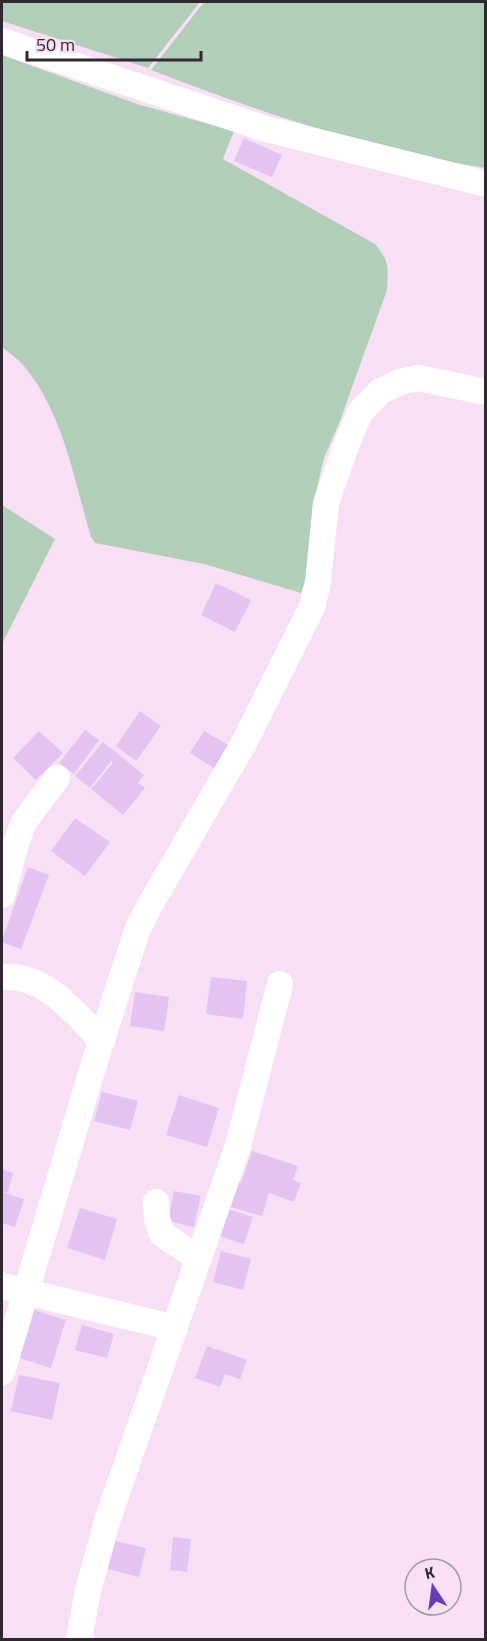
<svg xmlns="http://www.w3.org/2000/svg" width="487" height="1641" font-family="'Titillium Web',sans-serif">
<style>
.green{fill:#b2ceb8}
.building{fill:#e2c3f1}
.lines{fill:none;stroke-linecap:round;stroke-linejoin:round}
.minor{stroke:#fff;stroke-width:26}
</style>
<rect width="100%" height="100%" fill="#f7e0f5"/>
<!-- green -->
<path class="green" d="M2 2H200L148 68 2 21Z
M204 2H485V168C371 150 259 112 151 70Z
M2 55 137 104 234 131 223 159 375 244C390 262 388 268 387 290L340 421 324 458 314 501 307 577 301 593 204 564 95 543 91 537C74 480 63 411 23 365 17 358 9 353 2 347Z
M2 505 55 539 2 644Z"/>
<!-- building -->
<path class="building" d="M244 138 282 155 272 177 234 161Z
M216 583 251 600 235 632 201 615Z
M140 711 161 726 136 761 116 746Z
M85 730 99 740 74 774 59 763Z
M39 731 63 753 36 780 13 758Z
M204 731 228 745 214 768 190 753Z
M103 742 144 775 138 783 145 788 123 815 91 789 113 763 111 761 90 788 75 776Z
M75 818 110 842 85 876 51 851Z
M28 867 49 875 21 949 2 942V940Z
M211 977 247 981 243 1019 206 1014Z
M135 992 169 997 164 1031 130 1026Z
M102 1092 138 1101 130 1130 94 1121Z
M179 1095 219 1108 207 1147 166 1135Z
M252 1151 298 1166 293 1180 301 1183 294 1202 269 1193 262 1216 230 1207 237 1180 241 1183Z
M2 1169 13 1173 8 1193 2 1191Z
M174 1191 201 1196 194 1227 168 1221Z
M2 1192 24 1199 15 1227 2 1223Z
M80 1208 117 1219 105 1260 67 1248Z
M225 1208 253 1217 244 1244 216 1235Z
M221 1251 251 1259 243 1290 213 1282Z
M34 1310 66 1320 51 1368 19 1358Z
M82 1325 114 1334 107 1358 75 1350Z
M207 1346 247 1360 240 1379 225 1374 220 1387 195 1378Z
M19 1375 60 1383 52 1420 11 1411Z
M173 1537 191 1539 187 1572 170 1570Z
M115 1541 146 1548 139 1577 108 1569Z"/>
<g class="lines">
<!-- minor -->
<path class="minor" d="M2 41 263 128 486 184
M2 895 16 843 24 822 57 778
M2 977C45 974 74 1012 102 1041
M156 1202 157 1219 162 1234 199 1259
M2 1286 175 1328
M2 1372 94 1064 137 931 150 905 244 743 312 607 318 582 326 503 344 451 360 412 381 391 400 382 418 378 486 392
M79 1640 88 1591 108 1518 238 1146 280 984"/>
</g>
<!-- border -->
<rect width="487" height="1641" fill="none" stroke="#302830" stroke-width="6"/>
<!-- north arrow -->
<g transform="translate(433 1587) rotate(347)"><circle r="28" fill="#f7e0f5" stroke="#a796a6" stroke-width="1.5"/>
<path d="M0-4.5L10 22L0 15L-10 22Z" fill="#663db5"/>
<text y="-9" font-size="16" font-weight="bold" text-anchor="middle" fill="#302830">K</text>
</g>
<!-- scale -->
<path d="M27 51v9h174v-9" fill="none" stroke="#302830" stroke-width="3"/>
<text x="36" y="51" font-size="18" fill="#302830" stroke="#f7e0f5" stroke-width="4.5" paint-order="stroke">50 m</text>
</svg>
